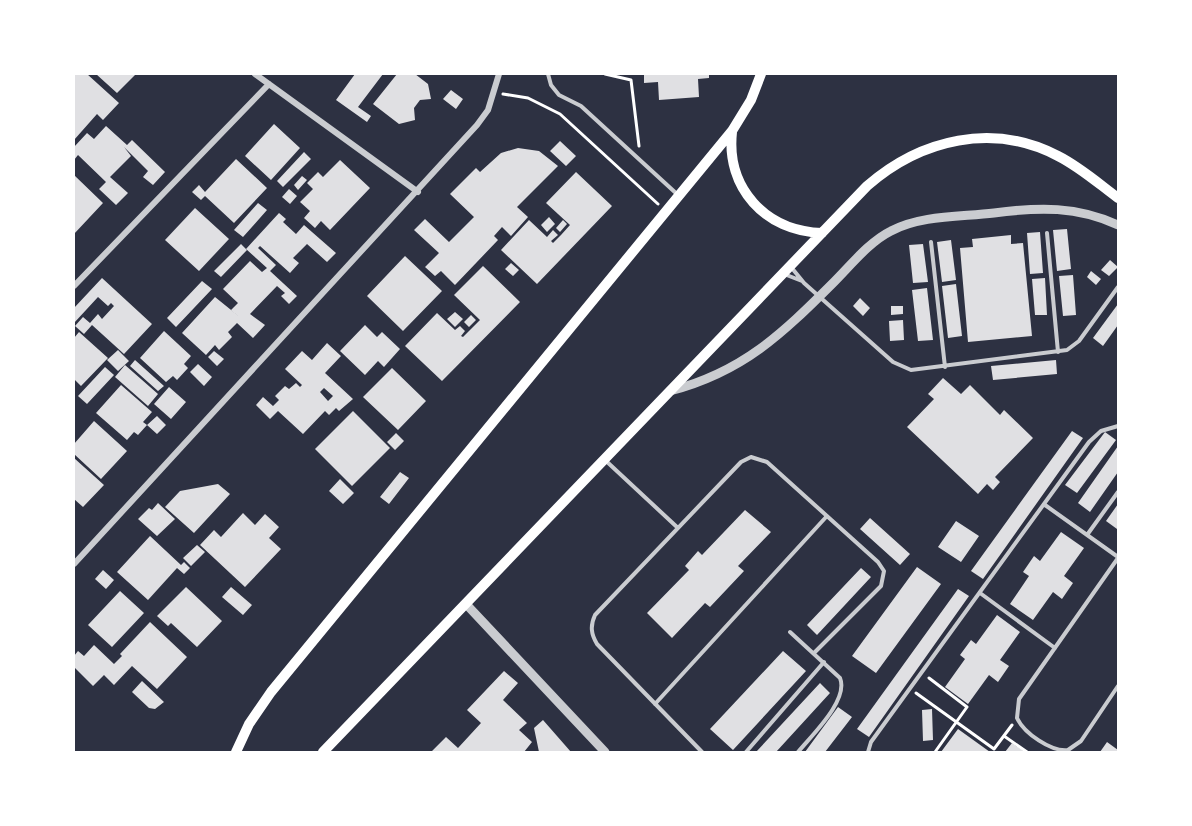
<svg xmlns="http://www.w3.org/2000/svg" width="1192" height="826" font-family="'IBM Plex Sans',sans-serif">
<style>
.building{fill:#e0e0e3;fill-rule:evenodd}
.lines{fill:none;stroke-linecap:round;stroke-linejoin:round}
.path{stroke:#fff;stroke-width:3}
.service{stroke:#caccd0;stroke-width:4}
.minor{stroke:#caccd0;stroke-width:6}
.tertiary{stroke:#caccd0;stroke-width:9}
.secondary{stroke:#fff;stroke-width:10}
</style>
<rect width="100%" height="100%" fill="#2d3142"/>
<!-- building -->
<path class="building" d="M74 74H87L119 103 103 120 97 114 74 140Z
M96 74H136L117 93Z
M355 74H383L358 107 371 116 367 122 336 100Z
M397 74H415L428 84 431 99 420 100 414 108 415 120 399 124 373 104Z
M644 74H709V78L698 79 699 97 659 100 658 82 644 83Z
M451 90 463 99 456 109 443 99Z
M274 124 300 148 271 180 245 156Z
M106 126 127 145 132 140 165 172 153 185 143 177 148 171 124 147 131 156 110 177 128 193 116 205 99 189 106 182 78 155 74 160V147L87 133 94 139Z
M560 141 576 156 566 166 550 151Z
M518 148 539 151 558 166 517 207 528 217 511 236 502 227 494 236 498 240 455 285 441 271 435 276 425 267 439 253 414 230 425 219 449 242 474 217 450 194 476 168 480 172 501 153Z
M304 152 311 159 283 187 277 181Z
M236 159 267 188 234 223 205 196 201 200 192 192 199 185 205 192Z
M340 160 370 188 330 230 321 221 315 228 304 218 310 211 300 202 313 189 307 183 318 172 323 177Z
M576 172 612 206 537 284 501 250 529 220 547 237 553 230 558 235 551 241 553 243 561 235 570 225 546 203Z
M74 175 103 203 74 234Z
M302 176 307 180 298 190 294 185Z
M289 189 297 196 290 204 282 197Z
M258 203 267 210 243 237 234 230Z
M195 208 229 239 199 271 165 240Z
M279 213 286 219 283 222 296 234 304 225 336 253 327 262 307 244 293 258 299 263 290 273 260 246 258 248 276 265 270 271 297 296 289 304 281 296 285 293 277 286 250 314 265 325 253 338 237 323 228 332 232 337 219 350 215 345 206 355 182 333 215 297 241 318 231 310 238 303 223 289 250 261 262 272 267 268 246 249Z
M549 217 555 224 547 232 541 225Z
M563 220 567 224 560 232 556 228Z
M1067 229 1071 269 1057 271 1053 230Z
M1040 232 1043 273 1030 274 1027 233Z
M1011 235V244L1023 243 1032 336 968 342 960 248 973 247 972 239Z
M951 240 956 280 942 282 937 242Z
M241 244 247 250 221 277 214 271Z
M923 244 928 282 913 283 909 245Z
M405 256 442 291 403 331 367 296Z
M1110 260 1118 267 1109 276 1101 270Z
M511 263 519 270 513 276 505 269Z
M483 266 520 302 442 381 405 346 437 313 455 330 460 326 465 331 461 336 463 337 480 320 454 295Z
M1091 271 1101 279 1096 285 1087 277Z
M1073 275 1076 315 1063 316 1059 276Z
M102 278 152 324 124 354 92 325 84 334 75 326 83 317 90 323 98 314 102 319 114 306 111 303 108 306 98 297 74 323V308Z
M1045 278 1047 315H1035L1032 279Z
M202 281 212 289 176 327 167 318Z
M956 284 962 336 948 338 942 286Z
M927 288 933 340 918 341 912 290Z
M860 298 870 308 863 316 853 306Z
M1118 304V325L1103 346 1093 338Z
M891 306H903V314L891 315Z
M455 312 463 319 455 327 447 319Z
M471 315 476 320 469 327 464 322Z
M903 320 904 340 890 341 889 321Z
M365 325 377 337 382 332 400 349 384 367 378 361 365 375 340 351Z
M164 331 191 356 184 364 188 368 177 380 173 376 166 382 140 358Z
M79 332 108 358 81 386 74 379V338Z
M327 343 341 356 325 373 353 399 339 411 336 408 329 415 325 411 303 434 278 411 270 419 256 405 263 397 273 406 279 400 275 396 285 386 289 389 296 383 300 387 302 385 285 369 302 351 312 360ZM324 388 333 396 328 401 320 392Z
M118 350 129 361 118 371 107 360Z
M214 351 224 359 217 366 208 357Z
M135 360 164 386 158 391 130 366Z
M1056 360 1057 374 993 380 991 366Z
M198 364 212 377 204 386 190 372Z
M125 365 158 394 148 406 115 377Z
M105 367 114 375 87 404 78 396Z
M392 368 426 401 398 430 363 397Z
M943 378 961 394 970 385 1000 415 1004 410 1033 438 995 477 1000 482 993 490 987 484 978 494 907 427 934 399 928 394Z
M121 385 152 412 143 422 147 425 138 435 134 432 127 440 96 413Z
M169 387 186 402 171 419 154 404Z
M353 411 390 448 352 486 315 449Z
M157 416 166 425 157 434 147 425Z
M94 421 127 451 101 479 74 454V444Z
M1072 431 1083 438 983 579 971 571Z
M1105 432 1116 440 1077 493 1065 485Z
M396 433 404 441 395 450 387 442Z
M1118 446V472L1090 512 1078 503Z
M74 458 104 485 83 507 74 499Z
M400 472 409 478 389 504 380 497Z
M340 479 354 493 343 504 329 491Z
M218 484 230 494 194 533 165 507 180 491Z
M158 503 175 519 157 536 138 519 149 508 152 510Z
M1118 504V528L1117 529 1106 521Z
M745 510 771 532 738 566 744 571 710 607 705 603 672 638 647 613 689 570 685 566 698 551 702 555Z
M243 513 255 525 265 514 279 527 269 538 281 549 245 587 200 545 214 530 221 537Z
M870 518 910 554 900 565 860 529Z
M956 521 979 536 961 562 938 547Z
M1061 532 1084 548 1064 576 1073 583 1062 599 1053 592 1033 620 1010 604 1029 576 1023 572 1034 556 1040 561Z
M150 536 181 565 184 562 190 568 184 574 177 568 148 600 117 572Z
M197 545 205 552 191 566 183 558Z
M917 567 941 584 876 673 852 656Z
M861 568 871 577 817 635 807 625Z
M103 570 114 580 106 589 95 579Z
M186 587 222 621 197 647 171 623 168 626 157 616Z
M231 587 252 605 243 615 222 597Z
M958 589 969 596 869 737 857 729Z
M120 591 144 613 112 647 88 625Z
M997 615 1020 632 1000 660 1009 666 998 682 989 675 968 704 945 687 965 659 960 655 971 640 976 644Z
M150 622 187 657 157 689 132 666 114 685 104 675 93 686 74 667V656L78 651 84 656 94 645 114 664 122 656 120 654Z
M783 651 806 671 733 750 710 729Z
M504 671 518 683 503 700 527 723 519 730 532 742 524 752H431L446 737 458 748 481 723 467 710Z
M142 681 164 702 155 709 149 708 132 692Z
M820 683 830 693 776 752H756Z
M838 707 852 717 825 752H805Z
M932 709 933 740 923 741 922 710Z
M543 720 571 752H539L534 728Z
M958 729 990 752H941Z
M1107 742 1118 750V752H1100Z
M1012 743 1025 752H1005Z"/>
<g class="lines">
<!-- path -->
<path class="path" d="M605 74 631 80 639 146
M503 94 528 98 560 114 658 204
M929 678 967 707 935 752
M916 693 994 749 1012 725
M1004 736 1027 752"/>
<!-- service -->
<path class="service" d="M548 74 551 85 559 95 581 106 678 195
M1047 233 1058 352
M931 242 945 367
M791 267 804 283 893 362 911 370 1067 350 1079 341 1118 287
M784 274 802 281
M605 460 678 528
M1045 505 1118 557
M1087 535 1118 492
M1118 558 1019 699 1017 718C1024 733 1051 752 1068 750L1081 741 1118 686
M980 593 1055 648
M790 632 840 678C849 700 812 735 798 752
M655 704 827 516
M702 752 597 644C591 634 590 626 595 615L741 462 751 457 767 462 878 562 884 571 881 586 814 653
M746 752 824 662
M868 752 871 742 1089 442 1101 431 1118 426"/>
<!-- minor -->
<path class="minor" d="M255 74 418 192
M74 286 269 84
M74 564 477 125 488 110 499 74"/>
<!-- tertiary -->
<path class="tertiary" d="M670 391C743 372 782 334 834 282 851 265 869 242 891 231 921 215 961 217 994 213 1039 207 1077 206 1118 225
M466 604 605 752"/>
<!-- secondary -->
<path class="secondary" d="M732 132C726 188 765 231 822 233
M236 752 249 724 271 692 732 131 751 100 761 74
M323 752 867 186C921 139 993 122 1058 156 1080 167 1099 184 1118 198"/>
</g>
<!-- border -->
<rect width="1192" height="826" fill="none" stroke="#ffffff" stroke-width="150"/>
</svg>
